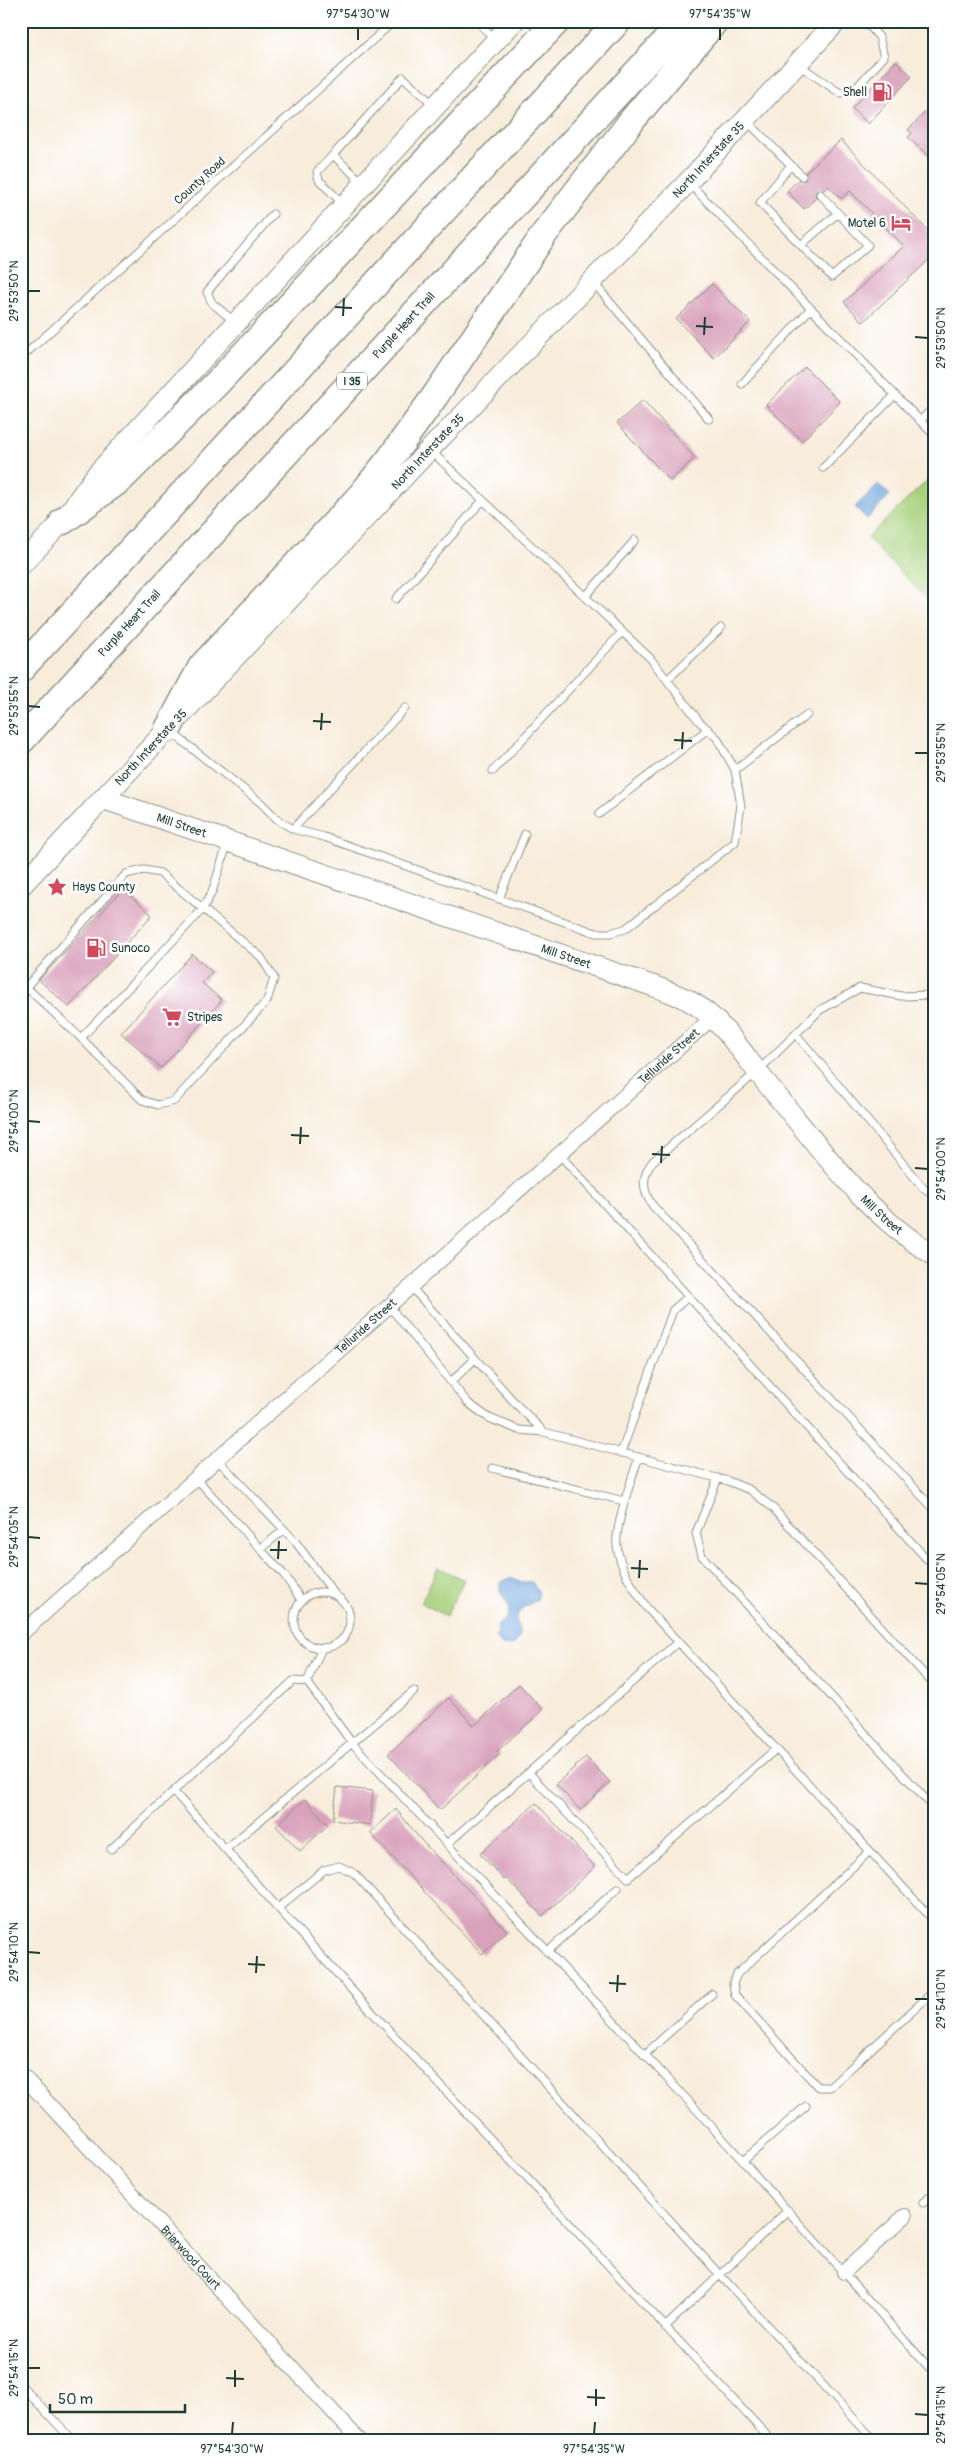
<svg xmlns="http://www.w3.org/2000/svg" width="955" height="2462" font-family="Pangolin,sans-serif">
<style>
.green{fill:#a7d17d;stroke:#638758}
.water{fill:#71a6de;stroke:#487289}
.building{fill:#d9a2bc}
.lines{fill:none;stroke-linecap:round;stroke-linejoin:round}
.lane-casing{stroke:#8c9488;stroke-width:9}
.street-casing{stroke:#8c9488;stroke-width:16}
.secondary-casing{stroke:#8c9488;stroke-width:22}
.highway-casing{stroke:#8c9488;stroke-width:29}
.lane{stroke:#fff;stroke-width:7}
.street{stroke:#fff;stroke-width:14}
.secondary{stroke:#fff;stroke-width:20}
.highway{stroke:#fff;stroke-width:26}
.ticks{fill:none;stroke:#1f3d34;stroke-width:2}
.labels{text-anchor:middle;dominant-baseline:central;stroke-width:5;stroke-linejoin:round;paint-order:stroke}
.shield{fill:#fff;stroke:#627771;stroke-width:1}
.shield-label{font-size:11px;font-weight:bold;fill:#1f3d34}
.poi-label{font-size:12px;fill:#1f3d34;stroke:#fff;text-anchor:start}
.street-label{font-size:12px;fill:#1f3d34;stroke:#fff}
.neatline{fill:none;stroke:#1f3d34;stroke-width:2}
.ticks-label{font-size:12px;text-anchor:middle;fill:#1f3d34}
</style>
<rect width="100%" height="100%" fill="#fff"/>
<filter id="ink" filterUnits="userSpaceOnUse"><feTurbulence type="fractalNoise" baseFrequency=".02" numOctaves="2"/><feDisplacementMap in="SourceGraphic" scale="10" xChannelSelector="R" yChannelSelector="G"/><feConvolveMatrix kernelMatrix="1 2 1 2 8 2 1 2 1" color-interpolation-filters="sRGB"/></filter>
<filter id="wash" filterUnits="userSpaceOnUse"><feTurbulence type="fractalNoise" baseFrequency=".0096" numOctaves="4" result="noise"/><feDisplacementMap in="SourceGraphic" scale="20" xChannelSelector="R" yChannelSelector="G"/><feGaussianBlur stdDeviation="1.12" result="paint"/><feColorMatrix in="noise" values="0 0 0 0 0 0 0 0 0 0 0 0 0 0 0 0 0 1.4 0 .05"/><feComposite in="paint" operator="in"/></filter>
<g filter="url(#wash)">
<rect width="100%" height="100%" fill="#f8ecdb"/>
<!-- green -->
<path class="green" d="M934 474V604L933 605 867 538Z
M438 1567 464 1580 446 1616 421 1603Z"/>
<!-- water -->
<path class="water" d="M878 484 890 495 867 519 855 507Z
M511 1577 522 1582H532L539 1593 537 1600C528 1606 515 1609 517 1623 518 1629 521 1632 519 1639L511 1646 502 1645 495 1637 498 1633 497 1626C515 1614 510 1606 500 1592V1583Z"/>
<g id="blocks">
<!-- building -->
<path class="building" d="M896 61 912 76 868 124 852 108Z
M934 103V161L908 137 912 133 908 130Z
M841 140 934 237V255L863 322 844 302 904 246 850 191 841 199 828 186 824 190 818 189 815 193 816 198 804 209 787 191 798 180H805L806 172Z
M712 284 750 322 714 358 676 319Z
M805 367 840 402 802 441 766 405Z
M643 400 695 458 670 481 617 423Z
M123 889 152 915 69 1007 39 980Z
M192 954 212 972 202 983 222 1000 161 1068 121 1033Z
M519 1684 543 1710 497 1751 500 1754 440 1810 388 1754 449 1698 474 1726Z
M586 1757 610 1782 580 1810 556 1784Z
M337 1787 373 1791 370 1825 333 1820Z
M305 1799 328 1825 300 1851 276 1826Z
M536 1803 595 1867 542 1916 506 1878 504 1880 480 1854Z
M396 1809 421 1840 507 1931 482 1954 370 1833Z"/>
</g>
</g>
<g filter="url(#ink)">
<use href="#blocks" fill-opacity="0" stroke="#8c9488" stroke-width="1"/>
<g class="lines">
<defs>
<path id="lane" d="M477 21 495 39
M799 65 840 93 853 91 884 57 879 37 865 21
M746 120 802 176
M333 155 317 172 319 180 344 205
M791 165 760 203 832 277 868 245 820 194
M688 182 934 435
M363 183 333 155 403 77 435 106
M801 245 838 213
M593 282 709 419
M235 322 212 303 207 292 273 214
M21 358 394 21
M742 384 811 308
M920 421 934 407
M823 468 895 395
M585 597 635 540
M396 599 483 500
M667 680 721 628
M170 731 261 803 278 820 293 829 324 837 596 933H610L625 929 735 842 741 806 735 770 717 738 699 721 650 658 430 450
M735 770 807 715
M493 771 622 632
M599 814 708 729
M293 829 405 708
M499 899 525 834
M21 982 26 987 81 1038 142 1100 158 1105 174 1101 267 1001 274 978 261 957 160 873 144 870 126 874 26 987
M934 995 901 996 860 988 820 1010 757 1072 653 1161C641 1176 642 1191 653 1206L934 1509
M796 1034 924 1189 934 1195
M81 1038 202 910 212 892 228 842
M559 1154 934 1567
M411 1287 515 1403 544 1432
M389 1306 468 1403 489 1418 519 1430 544 1432 728 1481 750 1490 773 1508 934 1685
M451 1382 475 1359
M621 1453 673 1310 688 1297
M639 1457C632 1477 614 1528 617 1546 620 1570 634 1589 647 1608L934 1921
M217 1459 294 1540 336 1596
M492 1468 624 1501
M196 1478 285 1576 301 1600
M718 1478 696 1533 702 1556 934 1808
M260 1549 284 1530
M294 1620a28 28 0 1 1 56 0a28 28 0 1 1-56 0Z
M307 1682 322 1648
M529 1773 628 1878 776 1749
M174 1792 358 1997 772 2441
M448 1843 678 1642
M111 1849 293 1681 307 1682 352 1743 695 2108 934 2373
M226 1849 414 1691
M870 1851 737 1974 733 1983 735 1995 818 2087H830L934 1991
M278 1908 324 1870 339 1866 354 1873 720 2275 875 2441
M547 1952 618 1888
M644 2055 712 1994
M743 2161 806 2106
M923 2203 934 2193
M665 2327 788 2210
M21 2385 73 2441"/>
<g id="street">
<path id="s1" d="M21 1634 712 1018"/>
<path id="s2" d="M21 2074 360 2441"/>
<path d="M844 2272 905 2216"/>
</g>
<g id="secondary">
<path d="M21 565 63 521 96 475 514 21"/>
<path id="s3" d="M104 799 656 987C667 991 678 995 688 1000 723 1019 743 1055 768 1085 819 1146 865 1214 934 1255"/>
<path id="s4" d="M21 886 429 450 688 182 837 21"/>
</g>
<g id="highway">
<path d="M63 521 121 479 217 383 557 21"/>
<path d="M21 669 618 21"/>
<path d="M168 729 202 666 361 495 389 460 435 396 545 233 633 119 715 21"/>
<path id="s5" d="M21 741 684 21"/>
</g>
</defs>
<!-- lane casing -->
<use href="#lane" class="lane-casing"/>
<!-- street casing -->
<use href="#street" class="street-casing"/>
<!-- secondary casing -->
<use href="#secondary" class="secondary-casing"/>
<!-- highway casing -->
<use href="#highway" class="highway-casing"/>
<!-- lane -->
<use href="#lane" class="lane"/>
<!-- street -->
<use href="#street" class="street"/>
<!-- secondary -->
<use href="#secondary" class="secondary"/>
<!-- highway -->
<use href="#highway" class="highway"/>
</g>
</g>
<!-- ticks -->
<path class="ticks" d="M358 40V28M720 40V28M28 291H40M335 307 352 308M343 316 344 298M696 326 713 327M704 335 705 317M915 337 928 338M28 706 40 707M313 721 331 722M321 730 322 713M674 740 692 741M682 749 683 732M915 753H928M28 1121 40 1122M291 1135 309 1136M300 1144 301 1127M652 1154 670 1155M661 1163 662 1146M915 1168 928 1169M28 1537 40 1538M270 1550H287M278 1559 279 1541M631 1568 648 1569M639 1578 640 1560M915 1583 928 1584M28 1952 40 1953M248 1964 265 1965M256 1973 257 1956M609 1983 626 1984M617 1992 618 1975M915 1999H928M28 2368H40M226 2378 244 2379M235 2387V2370M587 2397 605 2398M596 2406V2389M915 2414 928 2415M232 2434 233 2422M594 2434 595 2422"/>
<!-- icons -->
<defs>
<symbol id="fuel-bare" viewBox="-9 -9 18 18"><path d="M-5.5-6h7V0h2V4h1.3V-2.5L3-4.5l.8-.8L6-3V5H2.5V1h-1V6h-7ZM-4.2-4.7v3.2H.2V-4.7Z" fill="#d1495b" stroke="#fff" stroke-width="2.5" paint-order="stroke"/></symbol>
<symbol id="hotel-bare" viewBox="-9 -9 18 18"><path d="M-6-4.5h1.5V1H6V5H4.5V3h-9V5H-6ZM-4 0a1.8 1.8 0 1 1 3.6 0ZM.5 0V-2.5h3Q6-2.5 6 0Z" fill="#d1495b" stroke="#fff" stroke-width="2.5" paint-order="stroke"/></symbol>
<symbol id="sight-bare" viewBox="-9 -9 18 18"><path d="M0-6L1.8-2.2L6-1.7L2.9 1.2L3.7 5.4L0 3.3L-3.7 5.4L-2.9 1.2L-6-1.7L-1.8-2.2Z" fill="#d1495b" stroke="#fff" stroke-width="2.5" paint-order="stroke"/></symbol>
<symbol id="supermarket-bare" viewBox="-9 -9 18 18"><path d="M-6-5.5h2.5l.6 2H6L4.5 2H-2.5L-4.4-4H-6ZM-1.5 3.2a1.3 1.3 0 1 0 .1 0ZM3 3.2a1.3 1.3 0 1 0 .1 0Z" fill="#d1495b" stroke="#fff" stroke-width="2.5" paint-order="stroke"/></symbol>
</defs>
<g fill-rule="evenodd">
<use href="#fuel-bare" x="868" y="78" width="28" height="28"/>
<use href="#hotel-bare" x="887" y="209" width="28" height="28"/>
<use href="#sight-bare" x="43" y="873" width="28" height="28"/>
<use href="#fuel-bare" x="82" y="934" width="28" height="28"/>
<use href="#supermarket-bare" x="158" y="1003" width="28" height="28"/>
</g>
<g class="labels">
<!-- shield labels -->
<rect class="shield" x="337" y="372.5" width="30" height="17" rx="4"/>
<g class="shield-label">
<text x="352" y="381">I 35</text>
</g>
<!-- poi labels -->
<g class="poi-label">
<text x="867" y="92" text-anchor="end">Shell</text>
<text x="886" y="223" text-anchor="end">Motel 6</text>
<text x="72" y="887">Hays County</text>
<text x="111" y="948">Sunoco</text>
<text x="187" y="1017">Stripes</text>
</g>
<!-- street labels -->
<g class="street-label">
<text stroke="none"><textPath href="#s4" startOffset="1000">North Interstate 35</textPath></text>
<text transform="translate(200 181) rotate(-42)">County Road</text>
<text stroke="none"><textPath href="#s5" startOffset="565">Purple Heart Trail</textPath></text>
<text stroke="none"><textPath href="#s4" startOffset="595">North Interstate 35</textPath></text>
<text stroke="none"><textPath href="#s5" startOffset="160">Purple Heart Trail</textPath></text>
<text stroke="none"><textPath href="#s4" startOffset="190">North Interstate 35</textPath></text>
<text stroke="none"><textPath href="#s3" startOffset="82">Mill Street</textPath></text>
<text stroke="none"><textPath href="#s3" startOffset="488">Mill Street</textPath></text>
<text stroke="none"><textPath href="#s1" startOffset="868">Telluride Street</textPath></text>
<text stroke="none"><textPath href="#s3" startOffset="908">Mill Street</textPath></text>
<text stroke="none"><textPath href="#s1" startOffset="462">Telluride Street</textPath></text>
<text stroke="none"><textPath href="#s2" startOffset="250">Briarwood Court</textPath></text>
</g>
</g>
<!-- margin -->
<rect width="955" height="2462" fill="none" stroke="#fff" stroke-width="55"/>
<!-- scale -->
<path d="M50 2404v8h135v-8" fill="none" stroke="#1f3d34" stroke-width="2.5"/>
<text x="58" y="2404" font-size="15" fill="#1f3d34" stroke="#ffffff" stroke-width="4" paint-order="stroke">50 m</text>
<rect x="28" y="28" width="900" height="2406" class="neatline"/>
<g class="ticks-label">
<text x="358" y="18">97°54'30"W</text>
<text x="720" y="18">97°54'35"W</text>
<text transform="translate(14 291) rotate(-90)" y="4">29°53'50"N</text>
<text transform="translate(941 338) rotate(-90)" y="4">29°53'50"N</text>
<text transform="translate(14 706) rotate(-90)" y="4">29°53'55"N</text>
<text transform="translate(941 753) rotate(-90)" y="4">29°53'55"N</text>
<text transform="translate(14 1121) rotate(-90)" y="4">29°54'00"N</text>
<text transform="translate(941 1169) rotate(-90)" y="4">29°54'00"N</text>
<text transform="translate(14 1537) rotate(-90)" y="4">29°54'05"N</text>
<text transform="translate(941 1584) rotate(-90)" y="4">29°54'05"N</text>
<text transform="translate(14 1952) rotate(-90)" y="4">29°54'10"N</text>
<text transform="translate(941 1999) rotate(-90)" y="4">29°54'10"N</text>
<text transform="translate(14 2368) rotate(-90)" y="4">29°54'15"N</text>
<text transform="translate(941 2415) rotate(-90)" y="4">29°54'15"N</text>
<text x="232" y="2453">97°54'30"W</text>
<text x="594" y="2453">97°54'35"W</text>
</g>
</svg>
